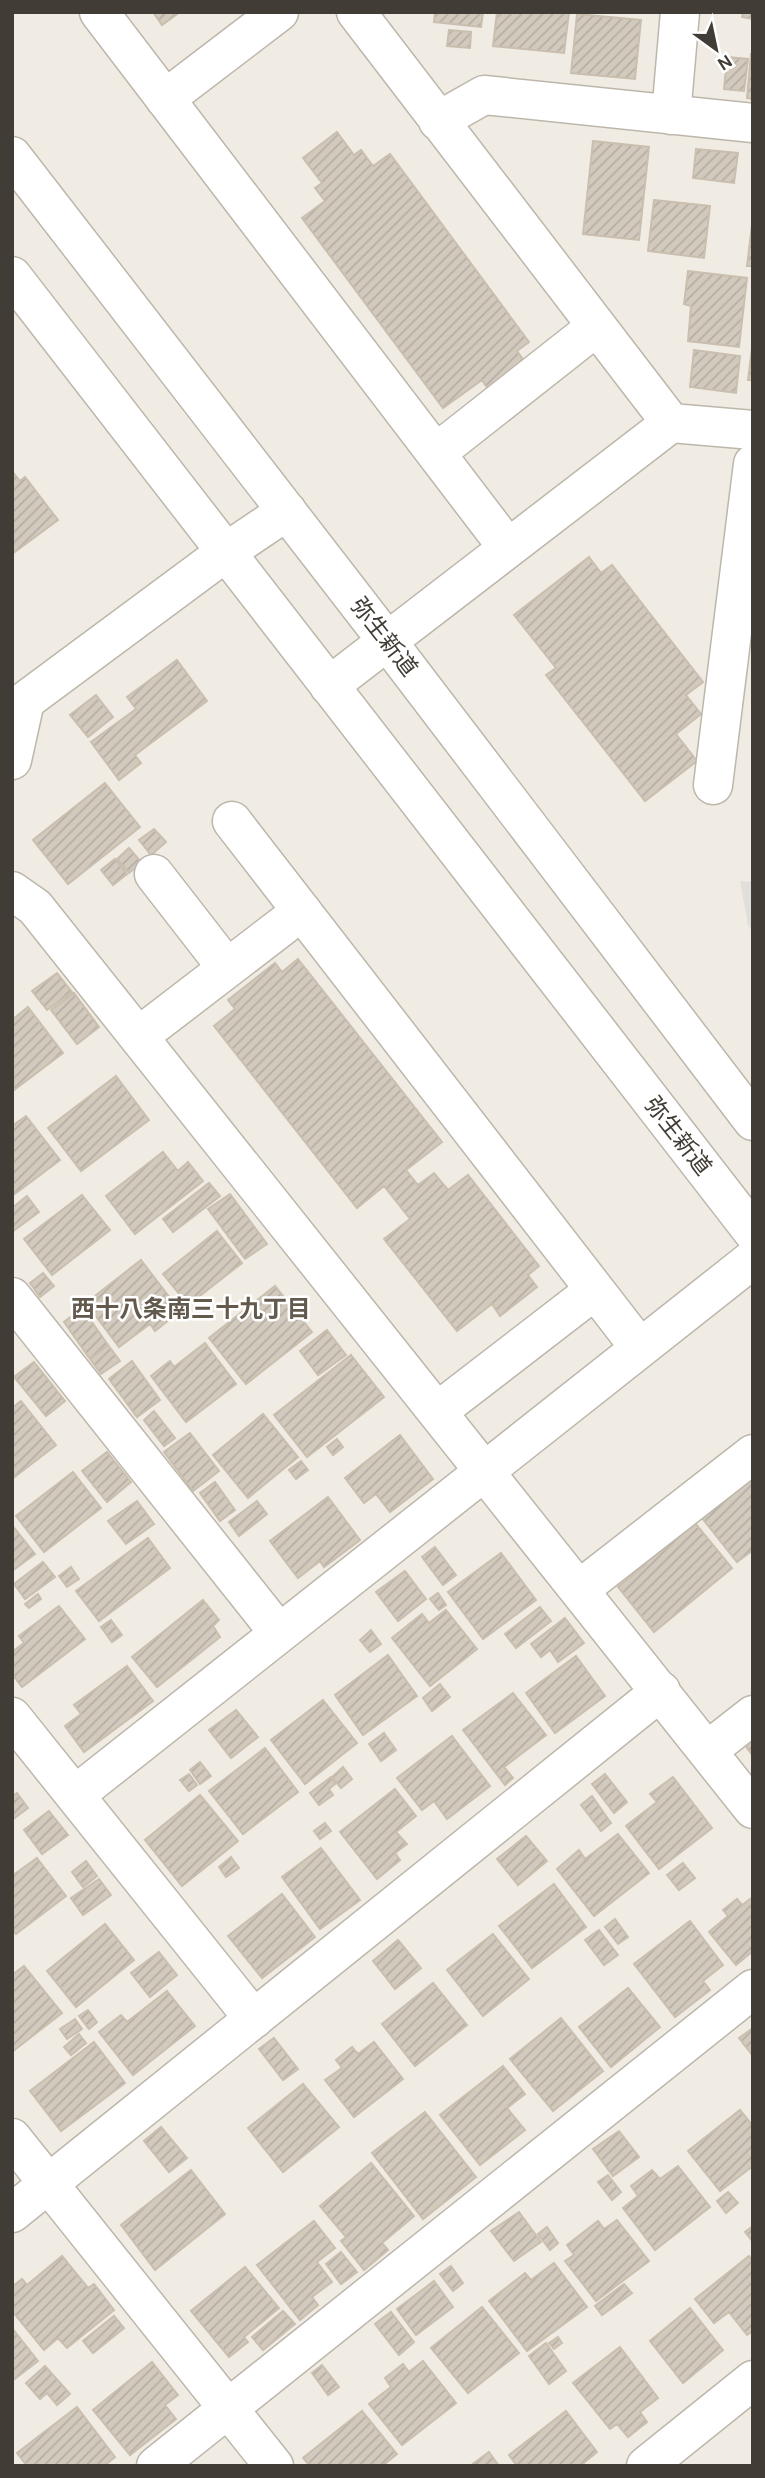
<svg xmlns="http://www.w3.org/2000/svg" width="765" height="2478" font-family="Karla,'Noto Sans JP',sans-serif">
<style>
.parking{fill:#e1dfdc}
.building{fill:url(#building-hatch);stroke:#cabfaf;stroke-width:2}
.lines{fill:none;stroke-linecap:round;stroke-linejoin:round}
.minor-casing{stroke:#bdb6ab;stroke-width:41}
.minor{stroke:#fff;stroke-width:38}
.labels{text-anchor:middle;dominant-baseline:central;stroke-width:5;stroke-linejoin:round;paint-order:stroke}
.street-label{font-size:23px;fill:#413c35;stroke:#fff}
.neighbourhood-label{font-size:24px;font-weight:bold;fill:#635a4d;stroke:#fff}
</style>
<defs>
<pattern id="building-hatch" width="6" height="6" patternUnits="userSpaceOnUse" patternTransform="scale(1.75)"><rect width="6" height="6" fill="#d3cabe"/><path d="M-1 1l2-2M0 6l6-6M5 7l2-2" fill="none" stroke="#b6aea4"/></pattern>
</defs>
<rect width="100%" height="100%" fill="#f0ece4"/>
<!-- parking -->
<path class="parking" d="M740 881 753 882V932L748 925Z"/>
<!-- building -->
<path class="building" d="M153 12H180L162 25Z
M435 12H483L481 27 434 22Z
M497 12H569L564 53 493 46Z
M743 12H753V19L742 17Z
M577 14 641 20 635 79 571 73Z
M449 30 471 32 470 48 447 46Z
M751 54H753V99L747 98Z
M727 57 748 59 744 91 724 89Z
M337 132 354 155 361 150 373 166 390 154 529 342 517 351 525 362 488 389 482 380 443 408 302 218 325 201 315 188 322 183 303 158Z
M593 141 649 147 639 240 583 234Z
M696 149 738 153 734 183 693 178Z
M654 200 710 206 704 258 648 251Z
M753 216V266H747Z
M688 271 747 278 739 347 688 341 691 306 684 304Z
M753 340V380H748Z
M694 350 740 356 736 393 690 387Z
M12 471 20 481 25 477 58 520 12 554Z
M589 557 601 573 612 565 703 682 686 695 701 714 676 734 697 761 645 801 546 675 556 668 514 615Z
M177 660 207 701 135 755 141 763 119 780 91 742 136 709 127 697Z
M96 695 113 717 88 737 70 715Z
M105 783 140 827 68 884 33 840Z
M154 829 166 842 151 855 139 840Z
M129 848 142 863 129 873 117 859Z
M115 859 127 874 113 885 101 870Z
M298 959 442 1142 406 1170 418 1185 434 1173 448 1190 468 1175 539 1266 528 1275 537 1287 500 1316 492 1304 457 1331 384 1239 410 1219 384 1186 357 1208 214 1026 235 1009 228 1000 275 963 282 972Z
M57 973 72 992 47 1010 32 991Z
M74 993 99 1027 77 1044 51 1010Z
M28 1007 63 1053 14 1090 12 1020Z
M116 1076 149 1120 81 1171 48 1128Z
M26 1116 60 1160 12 1196V1126Z
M163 1152 178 1171 188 1162 203 1181 135 1234 106 1196Z
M209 1183 220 1196 173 1232 163 1219Z
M230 1194 267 1244 245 1259 208 1209Z
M82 1195 110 1230 52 1275 24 1239Z
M27 1196 39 1212 12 1232V1208Z
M217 1231 242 1263 188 1305 163 1274Z
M141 1260 180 1311 155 1331 150 1324 119 1347 86 1303Z
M43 1273 54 1286 40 1297 30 1283Z
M275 1286 312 1332 246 1384 209 1338Z
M82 1308 108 1345 90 1359 64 1322Z
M327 1330 346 1355 318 1375 300 1351Z
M205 1343 236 1384 186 1422 151 1376 170 1361 174 1367Z
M108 1345 120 1361 101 1374 90 1359Z
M351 1355 384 1397 307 1457 274 1415Z
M132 1361 160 1400 137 1417 109 1379Z
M34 1362 65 1401 46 1416 14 1377Z
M21 1401 56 1445 12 1479V1408Z
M154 1411 175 1438 164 1446 144 1420Z
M263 1414 298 1457 248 1498 213 1455Z
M190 1433 219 1471 193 1491 164 1452Z
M400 1435 433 1479 390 1512 376 1494 364 1503 345 1478Z
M337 1439 343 1447 333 1455 327 1447Z
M107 1452 131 1482 107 1502 82 1471Z
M301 1461 308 1470 296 1479 289 1470Z
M73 1472 101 1508 44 1552 16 1516Z
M753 1477V1550L737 1562 702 1518Z
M215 1482 235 1510 220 1521 200 1493Z
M328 1497 360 1540 324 1567 320 1561 298 1578 270 1541Z
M137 1501 154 1524 126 1544 108 1521Z
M257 1501 267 1514 239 1536 229 1522Z
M695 1523 732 1568 654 1632 618 1587 646 1564 640 1557 659 1541 665 1548Z
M12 1525 35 1554 12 1571Z
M148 1538 170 1568 99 1621 76 1591Z
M435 1547 456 1575 443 1585 422 1557Z
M501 1553 536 1600 483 1639 448 1592Z
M43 1562 55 1577 25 1599 14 1584Z
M71 1567 79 1579 67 1587 59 1576Z
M405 1571 426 1599 398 1621 376 1592Z
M438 1593 446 1605 439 1610 430 1599Z
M38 1594 41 1599 29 1608 25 1604Z
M203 1600 219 1620 213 1626 220 1637 157 1687 132 1657Z
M59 1606 85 1639 22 1687 12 1674V1652L24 1643 19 1636Z
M540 1607 551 1621 516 1648 505 1634Z
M446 1610 477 1649 430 1686 392 1638 422 1614 429 1623Z
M565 1618 584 1643 558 1662 550 1650 541 1657 531 1644Z
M111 1620 122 1635 112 1642 101 1627Z
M371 1630 381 1644 370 1652 360 1640Z
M388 1655 417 1696 363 1735 335 1695Z
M576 1656 605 1696 555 1733 526 1693Z
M127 1666 153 1701 84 1752 65 1726 81 1714 74 1705Z
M440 1684 450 1697 432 1711 423 1698Z
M513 1693 546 1735 504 1767 513 1778 505 1785 463 1730Z
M323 1700 357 1743 305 1784 271 1740Z
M236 1710 258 1737 231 1758 209 1730Z
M384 1733 396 1750 381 1761 369 1744Z
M452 1736 490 1786 447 1819 434 1801 422 1810 397 1778Z
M753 1737V1756L744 1744Z
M265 1748 298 1792 243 1834 209 1791Z
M200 1762 211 1776 200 1784 190 1770Z
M343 1767 352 1779 341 1788 332 1777Z
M189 1774 197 1785 189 1791 180 1780Z
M605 1774 627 1802 614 1813 592 1784Z
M331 1777 335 1784 329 1789 333 1795 319 1805 310 1793Z
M673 1777 712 1828 659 1869 626 1826 657 1802 650 1794Z
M395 1789 416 1816 396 1832 407 1844 395 1853 400 1860 377 1879 340 1832Z
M17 1793 28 1808 12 1820V1797Z
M200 1795 238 1841 182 1886 145 1840Z
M592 1796 611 1823 601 1831 581 1805Z
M49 1811 68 1835 42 1854 24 1830Z
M325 1823 331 1831 320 1839 314 1831Z
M618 1834 649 1873 594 1916 557 1869 579 1850 585 1859Z
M526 1836 547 1861 518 1885 497 1859Z
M321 1848 360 1900 320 1929 282 1877Z
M231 1857 239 1868 226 1877 219 1867Z
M37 1858 66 1896 16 1934 12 1930V1876Z
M86 1861 97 1876 83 1887 72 1872Z
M683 1863 695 1878 679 1890 667 1875Z
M99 1879 111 1895 83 1915 71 1898Z
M554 1884 586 1927 532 1968 499 1926Z
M282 1894 315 1937 262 1978 228 1936Z
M753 1897V1951L736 1965 709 1932 728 1916 723 1910 737 1899 742 1905Z
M615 1919 628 1937 618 1944 605 1927Z
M690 1921 723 1965 703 1981 710 1990 675 2017 634 1964Z
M105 1924 134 1960 76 2007 47 1971Z
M599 1930 618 1955 604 1965 585 1940Z
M493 1934 529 1979 483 2016 447 1970Z
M398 1940 421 1968 395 1989 373 1961Z
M159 1952 177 1975 150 1997 131 1973Z
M24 1966 62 2013 12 2052V1975Z
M433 1983 467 2025 415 2066 382 2024Z
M628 1988 660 2027 611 2067 579 2027Z
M167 1991 195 2026 133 2075 99 2032 121 2015 127 2022Z
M88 2010 97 2022 89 2029 79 2016Z
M561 2018 603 2071 553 2111 510 2059Z
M75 2019 82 2029 67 2039 60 2029Z
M753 2028V2056L739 2038Z
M79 2034 86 2043 71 2055 64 2047Z
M274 2038 298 2069 283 2080 259 2049Z
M94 2042 125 2083 61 2131 30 2091Z
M374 2042 403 2079 354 2117 325 2080 342 2068 336 2060 352 2047 358 2054Z
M503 2066 525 2094 507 2108 525 2130 480 2165 440 2115Z
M303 2084 339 2127 283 2172 248 2128Z
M740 2110 753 2126V2166L720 2191 688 2151Z
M425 2112 476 2177 423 2219 372 2153Z
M161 2127 187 2158 169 2172 144 2141Z
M619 2131 639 2157 613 2176 593 2149Z
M371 2163 414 2216 382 2243 388 2250 364 2270 341 2241 346 2237 320 2206Z
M678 2166 710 2207 655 2250 623 2208 638 2196 631 2186 652 2170 660 2179Z
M191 2170 225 2214 155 2270 121 2225Z
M608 2175 621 2192 612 2200 598 2182Z
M728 2192 738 2203 726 2213 717 2201Z
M519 2212 541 2242 514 2261 491 2231Z
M617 2220 649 2261 596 2301 565 2261 574 2255 567 2245 598 2221 604 2229Z
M314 2221 335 2248 317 2262 332 2282 312 2297 318 2305 300 2320 257 2265Z
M753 2226V2242L745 2232Z
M547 2227 558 2243 550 2250 538 2234Z
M341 2252 357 2272 341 2284 326 2264Z
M62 2256 88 2288 94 2284 114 2310 67 2348 58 2338 44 2350 12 2311V2287L22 2279 27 2285Z
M749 2256 753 2261V2331L747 2335 729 2312 714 2323 695 2299Z
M554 2263 587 2307 527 2351 489 2301 525 2273 531 2280Z
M451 2266 463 2283 453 2291 440 2274Z
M245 2267 279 2308 244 2337 248 2342 229 2357 191 2311Z
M434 2281 453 2307 416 2335 397 2309Z
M624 2284 632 2293 602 2315 595 2306Z
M482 2307 519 2353 468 2393 431 2348Z
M690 2308 723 2350 683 2383 650 2341Z
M283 2311 295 2324 263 2350 252 2337Z
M391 2312 414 2342 399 2355 375 2324Z
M114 2316 124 2328 93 2353 83 2341Z
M12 2328 38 2361 12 2381Z
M558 2337 562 2343 554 2349 549 2343Z
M546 2343 566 2371 549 2384 529 2356Z
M620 2347 658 2398 640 2412 647 2422 628 2437 617 2424 610 2429 573 2383Z
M423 2361 456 2403 402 2445 369 2404 391 2387 385 2378 403 2364 409 2372Z
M152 2362 178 2395 165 2405 176 2419 130 2455 93 2410Z
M322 2365 339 2387 328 2395 312 2373Z
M45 2366 70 2394 57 2405 47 2393 40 2399 26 2383Z
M77 2407 115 2457 104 2466H27L17 2453Z
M362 2411 397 2454 382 2466H310L303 2458Z
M566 2411 597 2452 580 2466H517L509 2455Z
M489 2452 499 2466H470Z"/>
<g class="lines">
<defs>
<path id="minor" d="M99 12 508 548
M356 12 671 423
M165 99 279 12
M671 115 680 12
M438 121 484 95 753 123
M12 156 387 641 753 1121
M12 276 753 1232
M436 453 596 327
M329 686 671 423 753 430
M12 760 25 701 226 552 287 511
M713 785 753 464
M232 821 640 1348
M154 874 227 968
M12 891 35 907 753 1809
M139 1036 302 911
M12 1297 279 1633
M438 1411 595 1290
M580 1589 753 1454
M12 1717 254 2019
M707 1751 753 1715
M75 1795 753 1259
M12 2138 274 2466
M12 2213 661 1691
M156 2466 753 1989
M646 2466 753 2380"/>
</defs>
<!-- minor casing -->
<use href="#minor" class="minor-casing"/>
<!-- minor -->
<use href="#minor" class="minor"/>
</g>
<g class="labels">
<!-- street labels -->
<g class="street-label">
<text transform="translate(384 637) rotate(52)">弥生新道</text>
<text transform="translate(678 1136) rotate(52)">弥生新道</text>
</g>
<!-- neighbourhood labels -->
<g class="neighbourhood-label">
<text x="191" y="1309">西十八条南三十九丁目</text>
</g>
</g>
<!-- border -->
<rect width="765" height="2478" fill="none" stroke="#413c35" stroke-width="28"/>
<!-- north arrow -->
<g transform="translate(716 49) rotate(147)" stroke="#ffffff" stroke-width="5" paint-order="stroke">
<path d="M0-5L12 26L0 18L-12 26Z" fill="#413c35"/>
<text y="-10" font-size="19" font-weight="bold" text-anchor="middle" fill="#413c35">N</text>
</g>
</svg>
